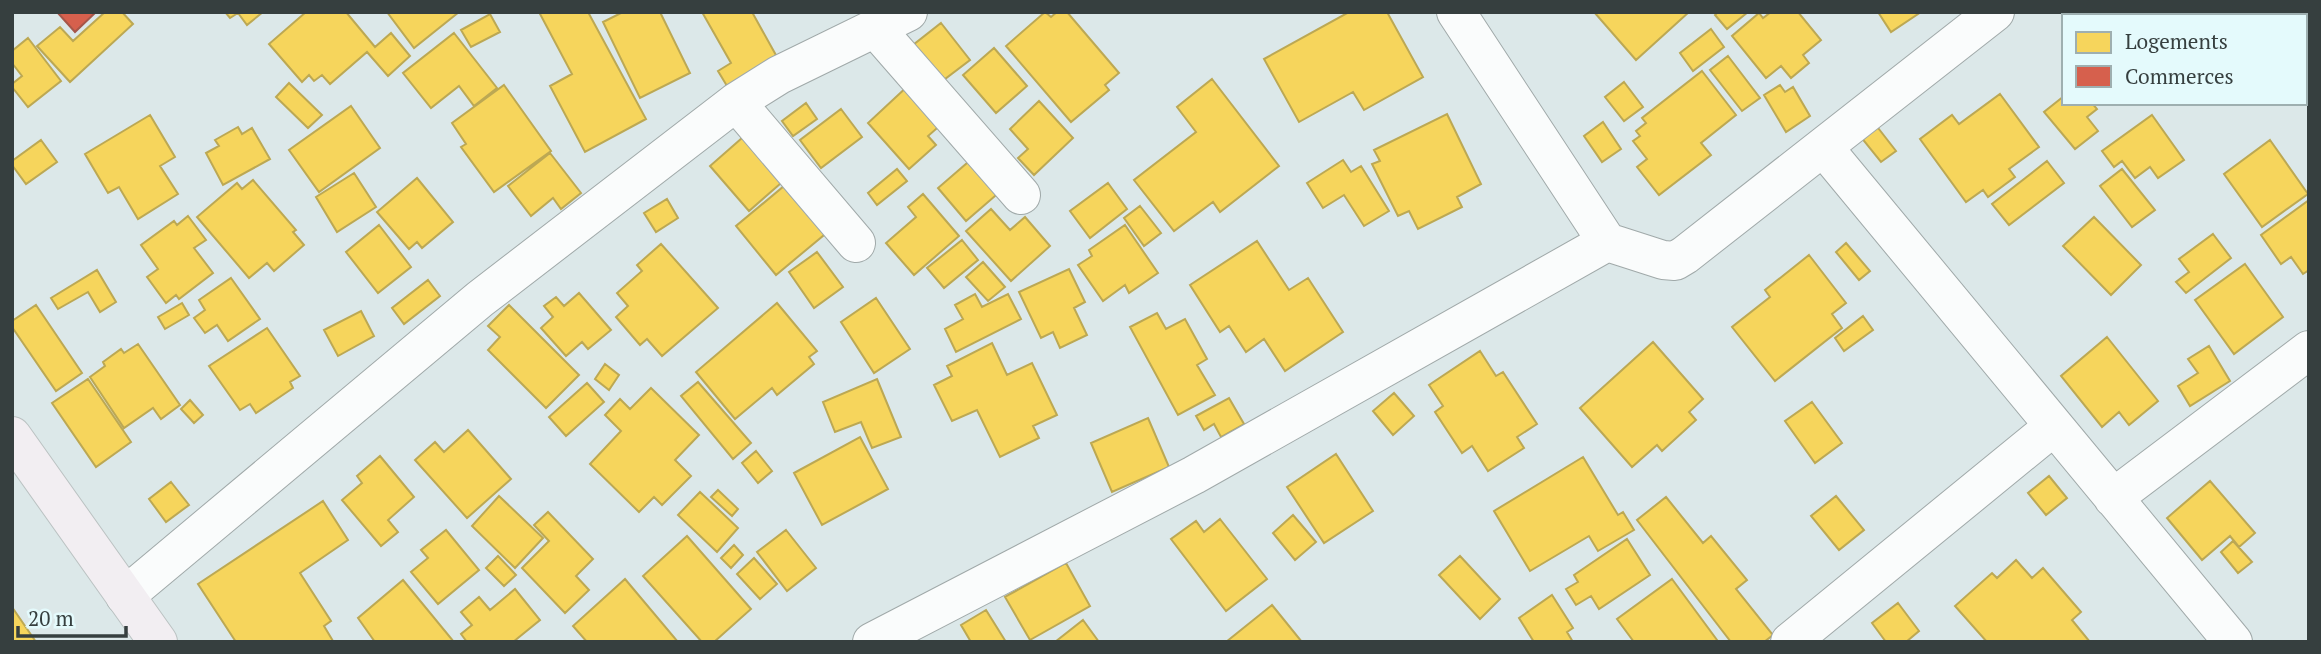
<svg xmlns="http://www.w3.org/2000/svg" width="2321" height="654" font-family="'PT Serif',serif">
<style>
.homes{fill:#f6d55c;stroke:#bca853;stroke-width:2}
.shops{fill:#d6604d;stroke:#a65649;stroke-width:2}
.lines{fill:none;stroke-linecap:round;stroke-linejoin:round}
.minor-casing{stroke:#a0a9a9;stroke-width:40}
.major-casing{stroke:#bbc2c2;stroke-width:40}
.minor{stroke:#fafcfc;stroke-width:38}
.major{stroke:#f2eef2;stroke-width:38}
</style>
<rect width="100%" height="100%" fill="#dce8e9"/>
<!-- homes -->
<path class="homes" d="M105 12H122L133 24 70 82 37 46 60 27 73 41Z
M225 12H263L247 25 238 13 230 18Z
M306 12H346L375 47 391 33 410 56 388 76 367 52 330 84 322 75 314 81 309 75 302 82 269 44Z
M387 12H459L414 48Z
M539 12H588L646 119 585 152 550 86 572 74Z
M623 12H660L690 73 640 98 603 22Z
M702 12H752L777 57 727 86 718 71 731 63Z
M1045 12 1051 17 1057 12H1067L1119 73 1105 85 1109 90 1071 122 1006 46Z
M1349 12H1387L1423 77 1364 110 1353 92 1299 122 1264 59Z
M1594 12H1689L1636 60Z
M1718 12H1748L1727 29 1715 15Z
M1771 12H1798L1821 40 1803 55 1809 63 1791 78 1781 66 1766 78 1732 36 1759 13 1763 18Z
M1878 12H1921L1891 32Z
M2096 12H2158L2154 16H2099Z
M490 14 500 32 471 47 461 30Z
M941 23 970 60 941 82 913 45Z
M1711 29 1724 47 1693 71 1680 53Z
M454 33 497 88 474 106 459 86 431 108 403 73Z
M28 38 61 81 28 107 12 87V84L22 76 12 63V51Z
M994 48 1027 86 996 113 963 75Z
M1728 56 1760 98 1742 111 1710 70Z
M1702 71 1736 115 1701 143 1711 155 1659 195 1637 167 1647 159 1633 141 1640 136 1636 131 1646 123 1642 118Z
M1212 79 1279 166 1220 212 1213 202 1174 231 1134 180 1196 132 1177 107Z
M1624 82 1643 107 1624 121 1605 97Z
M289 83 322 115 308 128 276 97Z
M910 84 944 122 928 136 936 145 909 169 868 123Z
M504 85 551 151 494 192 461 147 466 144 452 123Z
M1780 85 1785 92 1793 87 1810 116 1786 132 1764 95Z
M2000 94 2039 147 2009 169 2015 177 1988 197 1983 190 1966 202 1920 139 1952 115 1959 124Z
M2064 96V103H2092L2097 109 2087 117 2098 131 2075 149 2044 112Z
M1039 101 1073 138 1034 175 1018 158 1028 149 1010 129Z
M806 103 817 119 793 136 782 121Z
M351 106 380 148 319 192 289 150Z
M841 109 862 137 821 168 800 140Z
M1447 114 1481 184 1457 197 1462 207 1418 229 1409 211 1398 216 1372 164 1380 161 1374 150Z
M150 115 175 157 160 166 178 194 138 219 119 187 108 193 85 154Z
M2152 115 2184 160 2158 178 2150 167 2135 178 2122 161 2114 167 2102 151Z
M1603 122 1621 149 1602 162 1584 136Z
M1875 124 1896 151 1881 162 1860 136Z
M238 127 242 134 252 128 270 159 223 185 206 153 219 146 215 140Z
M750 131 788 177 749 211 710 166Z
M41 140 57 162 26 184 12 165V161Z
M2270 140 2308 194 2262 227 2224 174Z
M550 153 581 193 561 209 553 198 531 216 508 186Z
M974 157 1002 190 966 221 938 188Z
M1343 160 1351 172 1361 166 1389 211 1364 226 1344 195 1323 208 1307 183Z
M2047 161 2064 183 2009 225 1992 204Z
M897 169 907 181 877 205 868 193Z
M2122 169 2155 210 2132 227 2100 186Z
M354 173 376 207 337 232 316 197Z
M417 178 453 222 422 248 417 242 409 249 377 212Z
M253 180 296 230 293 232 304 245 274 271 267 263 249 278 197 217 237 183 242 189Z
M790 181 830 230 776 275 736 226Z
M1108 183 1127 209 1090 238 1070 211Z
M923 194 959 236 914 275 886 243 916 217 908 207Z
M667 199 678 218 656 232 644 213Z
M2309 200V270L2303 274 2291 257 2281 264 2261 235Z
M1140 206 1161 233 1144 246 1124 218Z
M991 209 1010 230 1025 217 1050 246 1011 281 966 231Z
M188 216 206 240 194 248 213 273 179 299 176 295 166 303 147 277 158 269 141 245 174 221 177 225Z
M2094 217 2141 265 2111 295 2063 246Z
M379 225 411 267 378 293 346 252Z
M1125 225 1158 273 1129 293 1125 285 1103 301 1078 265 1092 256 1089 250Z
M2213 234 2231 258 2186 293 2176 282 2189 272 2179 259Z
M962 240 978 260 944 288 927 268Z
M1257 241 1289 290 1308 278 1343 332 1285 371 1264 339 1246 352 1229 326 1220 332 1190 285Z
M1846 243 1870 271 1859 280 1836 252Z
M661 244 718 308 662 356 647 339 640 345 616 317 628 306 617 293 642 271 637 265Z
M817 252 843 287 814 308 789 272Z
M1809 255 1846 303 1832 314 1842 328 1775 381 1732 327 1770 297 1765 290Z
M983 262 1005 287 988 301 966 277Z
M2245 264 2283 317 2234 354 2195 300Z
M1069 269 1085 302 1074 308 1087 335 1060 348 1053 332 1041 338 1019 292Z
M97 270 116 302 100 312 88 292 58 309 51 298Z
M231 278 260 319 228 341 217 325 205 333 194 318 205 310 199 300Z
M428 280 440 296 404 324 392 308Z
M579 293 611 330 588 349 582 342 566 356 541 328 553 317 544 306 556 297 564 306Z
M975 294 982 307 1008 294 1021 319 956 352 945 329 963 319 955 305Z
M876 298 910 349 874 373 841 322Z
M182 303 189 315 165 329 158 317Z
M777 303 817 351 809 357 814 364 777 395 772 388 735 419 696 372Z
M36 305 82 373 56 391 12 327V321Z
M509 305 579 375 546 408 488 350 500 337 488 326Z
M361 311 374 336 338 356 324 330Z
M1157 313 1166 329 1185 319 1207 359 1197 365 1215 395 1178 415 1130 327Z
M1863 316 1873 330 1844 351 1835 338Z
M267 328 300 376 290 382 293 388 256 413 250 404 240 410 209 366Z
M2107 337 2158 401 2129 425 2119 412 2102 427 2061 376Z
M1653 342 1703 399 1689 412 1696 420 1662 451 1657 445 1632 467 1580 408Z
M992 343 1007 375 1032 363 1057 415 1033 426 1039 438 1000 457 977 410 952 421 934 385 952 376 947 366Z
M138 344 180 405 161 419 153 408 124 428 90 377 105 366 103 362 121 349 124 353Z
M2209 346 2230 381 2190 406 2178 386 2198 373 2188 359Z
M1480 351 1496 376 1503 372 1537 424 1517 437 1524 448 1488 471 1472 446 1462 453 1435 412 1443 406 1429 385Z
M605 364 619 375 609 390 595 379Z
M88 379 131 442 96 467 52 403Z
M877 379 901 437 872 448 861 422 835 432 823 402Z
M698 382 751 443 733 459 681 396Z
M587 383 604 402 566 436 549 417Z
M651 388 699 435 675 460 691 476 662 505 654 497 639 512 590 464 621 431 605 415 620 399 630 409Z
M1394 393 1414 416 1393 435 1373 411Z
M1229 398 1244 424 1221 437 1214 424 1204 430 1196 416Z
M190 400 203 415 194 423 181 409Z
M1812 402 1842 443 1815 463 1785 421Z
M1148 418 1169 467 1112 492 1091 443Z
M468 430 511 479 467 518 415 460 435 442 444 452Z
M860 437 888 489 822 525 794 473Z
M756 451 772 471 758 483 742 463Z
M1336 454 1373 511 1324 543 1287 487Z
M380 456 414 497 388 520 398 532 381 546 342 500 362 483 357 476Z
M1583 457 1618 515 1623 512 1634 530 1598 551 1589 536 1530 571 1494 511Z
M2049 476 2067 498 2046 515 2028 493Z
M2210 481 2255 533 2239 547 2230 536 2202 560 2167 518Z
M171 482 189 505 166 522 149 499Z
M718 490 738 509 732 516 711 497Z
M700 492 738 528 717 552 678 515Z
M499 496 543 538 515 568 472 526Z
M1836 496 1864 530 1839 550 1811 516Z
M1666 497 1703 543 1711 536 1747 580 1736 589 1773 635 1764 642H1731L1637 520Z
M323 501 348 540 300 573 331 621 324 626 333 641 236 642 198 584Z
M548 512 593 559 576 576 589 590 565 613 522 568 549 541 534 525Z
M1293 515 1316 542 1295 560 1273 533Z
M1220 519 1267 579 1226 611 1171 539 1196 521 1204 532Z
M446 530 479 570 438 604 411 572 428 558 421 550Z
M786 530 816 568 787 591 757 552Z
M687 536 751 609 714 642H702L643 576Z
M1627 539 1650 575 1599 609 1591 596 1576 605 1566 589 1578 582 1574 575Z
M2233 541 2252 562 2238 573 2221 552Z
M734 545 743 555 731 568 721 558Z
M498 556 516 575 504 586 486 568Z
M1460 556 1500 599 1480 619 1439 575Z
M754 558 777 584 760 599 737 574Z
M2016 560 2032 578 2043 568 2081 612 2072 620 2090 642H1987L1955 606 1992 573 1997 578Z
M1066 563 1090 606 1030 640 1005 597Z
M625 579 678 642H587L573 626Z
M1672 579 1717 640 1714 642H1634L1617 619Z
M403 580 454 642H375L358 618Z
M515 589 540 620 513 642H467L461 634 472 625 461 612 479 597 490 610Z
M1552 595 1573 628 1567 632 1573 642H1534L1519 618Z
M1898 603 1919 631 1906 642H1886L1872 623Z
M1272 605 1302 642H1226Z
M12 607 36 642H12Z
M986 610 1006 642H971L961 625Z
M1083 620 1099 642H1055Z"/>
<!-- shops -->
<path class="shops" d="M57 12H96L75 32Z"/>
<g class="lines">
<defs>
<path id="minor" d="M1456 12 1607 242 1663 260 1675 261 1685 255 1995 12
M876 29 1021 195
M736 102 856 243
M1824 148 2233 642
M2113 498 2309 350
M125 596 480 299 736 102 779 75 908 12
M872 642 1194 475 1607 242
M1790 642 2053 427"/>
<path id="major" d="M12 436 158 642"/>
</defs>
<!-- minor casing -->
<use href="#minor" class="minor-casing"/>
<!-- major casing -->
<use href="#major" class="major-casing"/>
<!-- minor -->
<use href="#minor" class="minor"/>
<!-- major -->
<use href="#major" class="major"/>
</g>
<!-- border -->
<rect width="2321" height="654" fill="none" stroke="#363f3f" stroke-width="28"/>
<!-- legend -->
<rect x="2062" y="14" width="245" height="91" fill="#e4fafc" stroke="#9eafb0" stroke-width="2"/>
<rect x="2076" y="32" width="35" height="21" fill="#f6d55c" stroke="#9eafb0" stroke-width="2"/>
<text x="2125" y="49" font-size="21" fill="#363f3f">Logements</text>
<rect x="2076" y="66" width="35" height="21" fill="#d6604d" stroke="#9eafb0" stroke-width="2"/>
<text x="2125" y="84" font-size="21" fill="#363f3f">Commerces</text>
<!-- scale -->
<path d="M18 626v10h108v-10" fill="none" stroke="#363f3f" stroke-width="3.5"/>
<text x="28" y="626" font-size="21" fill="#363f3f" stroke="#e4fafc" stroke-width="5" paint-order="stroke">20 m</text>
</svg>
